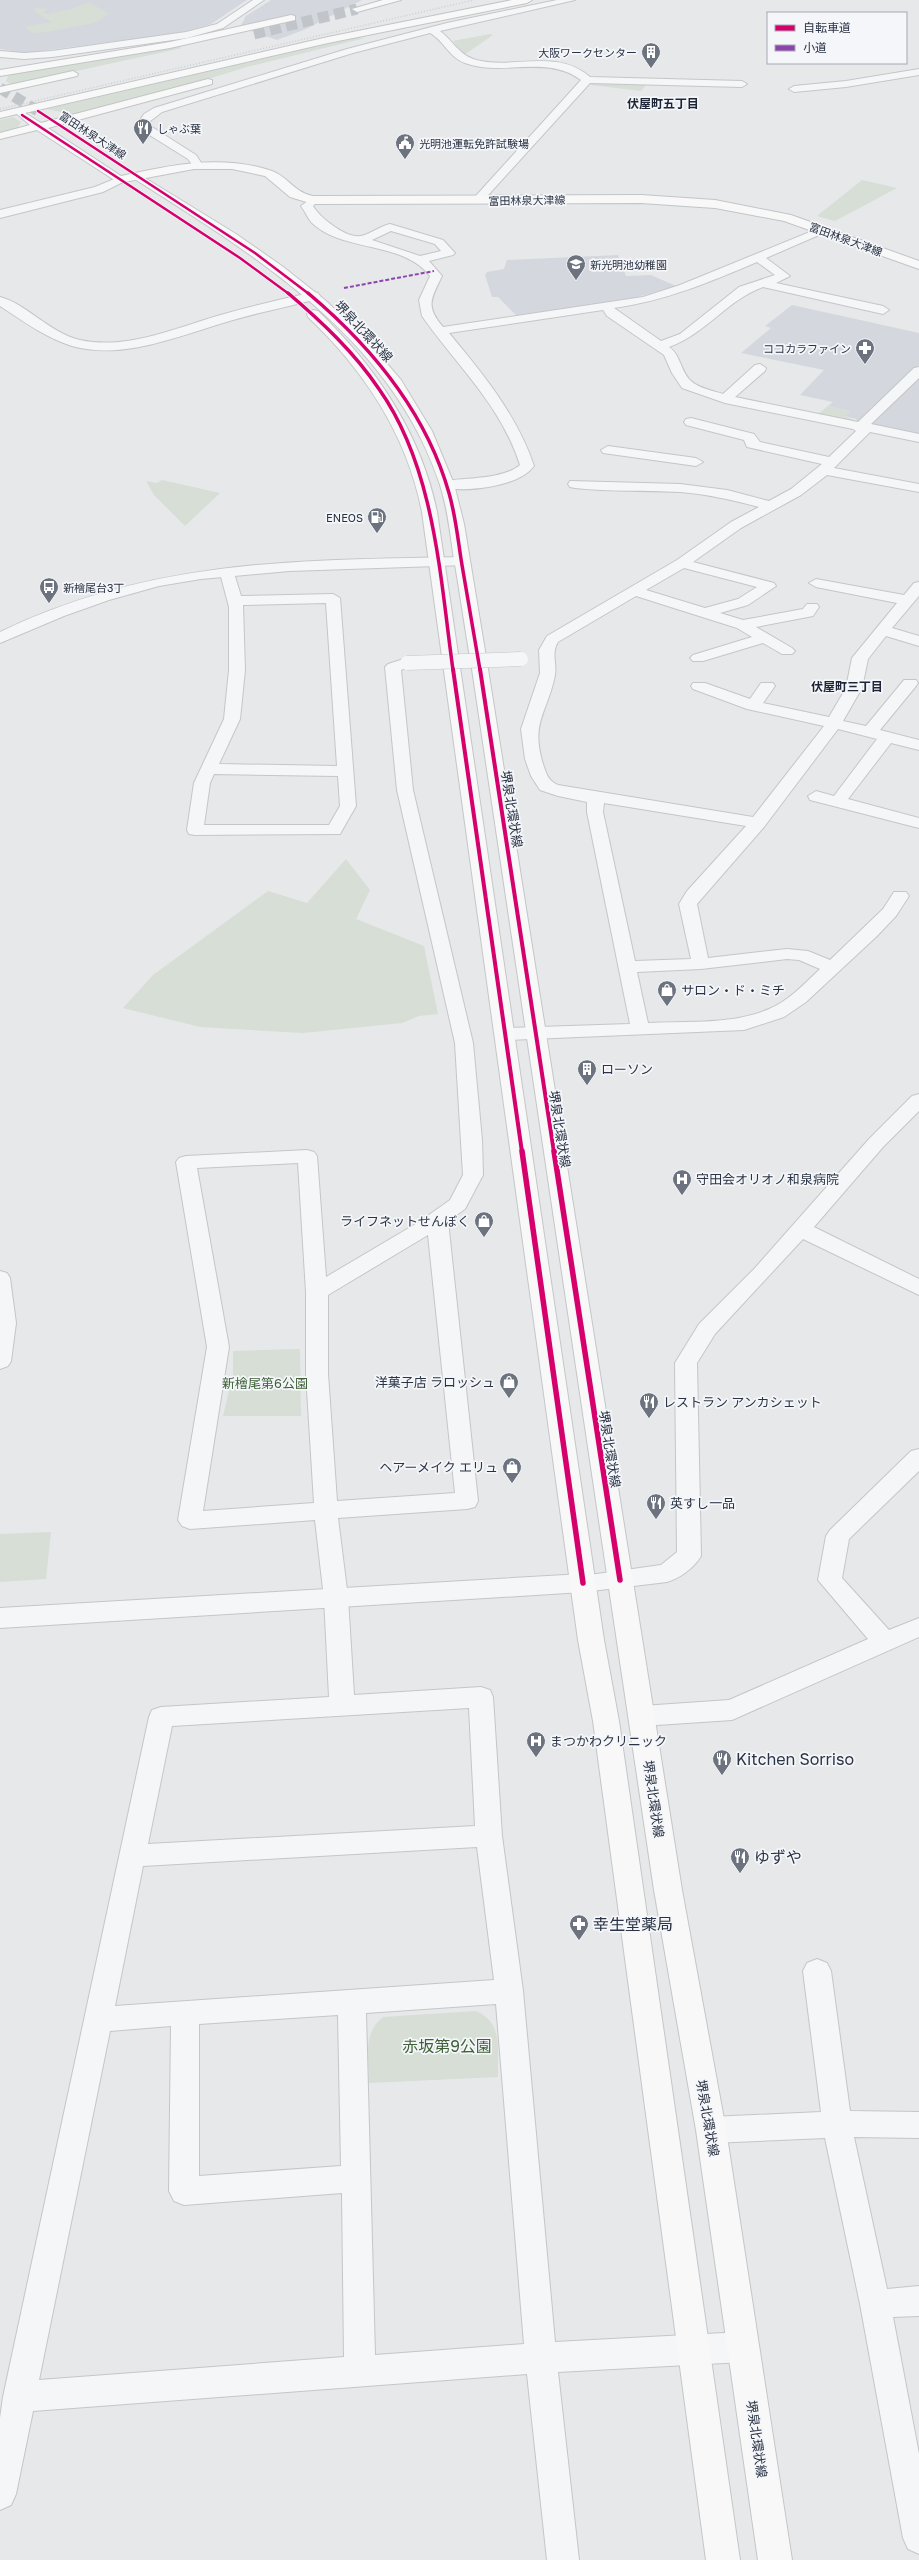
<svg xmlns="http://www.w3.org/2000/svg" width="919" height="2560" font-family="'Golos Text','Noto Sans JP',sans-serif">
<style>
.built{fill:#d4d7dd}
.green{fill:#d6ded6}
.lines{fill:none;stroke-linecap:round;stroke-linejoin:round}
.primary-tunnel{stroke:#c1c4c9;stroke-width:11;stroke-dasharray:11 5.5;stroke-linecap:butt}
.minor-casing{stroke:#c4c6c8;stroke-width:2}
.tertiary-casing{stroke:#c4c6c8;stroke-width:2}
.secondary-casing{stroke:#c4c6c8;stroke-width:2}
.primary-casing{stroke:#c2c5c8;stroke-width:2}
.minor{fill:#f5f6f7;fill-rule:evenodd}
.tertiary{fill:#f5f6f7;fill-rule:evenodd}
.secondary{fill:#f8f8f8;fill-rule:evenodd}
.primary{fill:#f8f8f8;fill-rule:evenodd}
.rail{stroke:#cecfd2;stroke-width:1.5;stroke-dasharray:1 2;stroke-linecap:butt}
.minor-bridge-casing{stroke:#c4c6c8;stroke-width:15;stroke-linecap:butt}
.minor-bridge{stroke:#f5f6f7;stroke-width:14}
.quiet{stroke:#8e44ad;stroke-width:2;stroke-dasharray:4 2;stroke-linecap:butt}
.cycleway-far3-casing{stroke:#f4f6f9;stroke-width:4}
.cycleway-far2-casing{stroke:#f4f6f9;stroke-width:5}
.cycleway-far1-casing{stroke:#f4f6f9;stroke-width:6}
.cycleway-casing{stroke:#f4f6f9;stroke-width:8}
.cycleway-far3{stroke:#d6006c;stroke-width:2.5}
.cycleway-far2{stroke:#d6006c;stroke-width:3.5}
.cycleway-far1{stroke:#d6006c;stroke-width:4}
.cycleway{stroke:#d6006c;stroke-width:5.5}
.labels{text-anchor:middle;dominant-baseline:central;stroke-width:3.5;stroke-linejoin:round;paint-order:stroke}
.far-poi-label{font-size:11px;fill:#2b3445;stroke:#f4f6f9;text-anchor:start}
.far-street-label{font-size:11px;fill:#2b3445;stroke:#f4f6f9}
.far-neighbourhood-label{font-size:12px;font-weight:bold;fill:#1d2536;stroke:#f4f6f9}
.street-label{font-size:13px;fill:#2b3445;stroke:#f4f6f9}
.poi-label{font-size:13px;fill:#2b3445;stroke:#f4f6f9;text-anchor:start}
.park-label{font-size:13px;fill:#3f6138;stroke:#f4f6f9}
.near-poi-label{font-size:16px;fill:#2b3445;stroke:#f4f6f9;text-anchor:start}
.near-park-label{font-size:16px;fill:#3f6138;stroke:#f4f6f9}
</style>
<rect width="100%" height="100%" fill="#e6e8ea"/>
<!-- built -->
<path class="built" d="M0 0H247L211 24 179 33 25 53 0 49Z
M271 0H362L306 29 277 40 251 31 295 20 285 16 240 27 246 16Z
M618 255 626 276 651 275 676 286 630 299 517 316 498 297H492L485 275 487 272 504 269 507 260Z
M792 305 919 333V365L858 422 856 419 845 416 850 411 828 406 833 402 800 395 824 370 741 353 771 328 765 326Z
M919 376V435L868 424Z"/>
<!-- green -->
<path class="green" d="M89 2 109 14 95 23 41 33H33L24 27 51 22 34 11 36 8 49 9 43 12 46 14 72 9Z
M490 34 493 35 467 53 463 54 453 41Z
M356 37 365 38 247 67 123 105 75 115 47 109Z
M178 47 182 48 12 85 6 81 9 74Z
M596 83H648L641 91 591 85Z
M13 117 21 122 17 129 0 133V120Z
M862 180 897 188 835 221 817 216Z
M828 406 851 411 845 416 858 422 816 416Z
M162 480 220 493 185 526 154 495 146 481 157 483Z
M346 859 370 890 356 919 424 946 438 1014 419 1016 402 1023 303 1033 200 1027 123 1008 153 975 268 891 307 903Z
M300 1349 301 1416H223L233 1374V1351Z
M51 1532 46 1579 0 1582V1534Z
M476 2011C504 2023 497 2051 498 2077L369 2083C369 2057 362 2034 383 2017Z"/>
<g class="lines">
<!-- primary-tunnel -->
<path class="primary-tunnel" d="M254 34 357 9
M0 88 38 111"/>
<defs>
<path id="minor" d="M253 0H264L223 28 187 38 52 57 24 59 0 57V51L24 53 52 51 186 32 217 24Z
M557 0H575L440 31C451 39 459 54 473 59 511 71 556 47 590 77L742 81 747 84 742 87 590 83 481 203H473V199L581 80C546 54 503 77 465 63 450 58 444 41 430 33L353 53 162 112 149 122 152 127 196 155 202 164 201 166H193L188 159 143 131 139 122 144 114 154 108 347 49 447 23Z
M919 69V75L846 87 794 92 789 89 794 86 846 81Z
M313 197 319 200 313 206C320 218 347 239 361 236 371 234 380 226 390 224L443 240 455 253 453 255 429 261 442 276C431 299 425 306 443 327L643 297 680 285 822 227 826 228V232L766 258 790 276 776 283 883 306 889 310 883 314 763 287C727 300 707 333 669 347 681 355 680 371 691 381 698 388 714 391 723 394L755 365 760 364 766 368 765 371 735 397 858 422 914 368 919 367V378L871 424 919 434V442L870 432 834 468 919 484V492L827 475 801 495 741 528 693 562 774 583 776 586 748 605 720 613 743 620 803 609 807 604H817L819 607 813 616 756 627 792 648 795 651 792 654H782L763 643 703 661H693L690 658 693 655 752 637 737 628 636 596 558 642C551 653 557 663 555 675 548 712 530 722 543 764 546 773 548 781 558 785L753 817 824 726 747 709 693 689 691 686 693 683H705L750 699 761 683H773L775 686 763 703 829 717 846 688 852 658 897 603 816 587 809 583 816 579 904 595 914 583 919 582V596L892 628 919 636V646L886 636 868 659 862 688 843 721 866 726 904 680H916L918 683 916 686 880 730 919 740V750L891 743 848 799 919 818V828L810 800 808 796 816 791 834 796 877 739 838 729 764 827 697 904 708 958 787 949 808 951 830 960 883 909 894 892H906L909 896 896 916 877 936 806 1002 784 1017 744 1030 506 1040 499 1038 497 1034 499 1030 506 1028 630 1024 587 812V802L558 796 540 790 531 776 525 759 521 729 540 673 539 650 547 636 677 560 731 522 759 507C733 500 707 494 680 492 645 490 610 492 575 488L570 487 568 484 570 481 680 484 727 490 769 501 791 489 822 464 747 447 744 440 686 425 684 422 686 419 691 418 754 434 760 442 829 457 856 431 853 429 725 403 682 388 672 373 664 355 607 316 603 310 449 333C483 374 517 415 534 466 519 487 465 493 442 487L440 484C445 476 499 483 520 465 501 405 457 366 422 316L419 300 430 276C402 240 342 253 311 222 307 217 305 211 301 206ZM391 231 435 244 441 251 420 256 372 240ZM757 262 775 275 739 287 680 334 661 341 614 308C665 301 710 282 757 262ZM684 568 757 587 738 599 705 608 646 590ZM604 803 746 826 687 891 679 904 691 959 635 961 603 812ZM787 959 799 960 820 969C805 983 789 1001 769 1009 733 1025 687 1021 648 1023L637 972 701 969Z
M608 446 696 458 703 462 696 466 603 453 601 450Z
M227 569 234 573 241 596 333 594 340 598 356 806 340 834 195 835 189 834 187 830 194 783 224 719 229 670V607L220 573ZM326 603 337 766 219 764 240 719 245 670 243 605ZM214 774 338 776 340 806 329 825H204L210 783Z
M407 658 415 663 412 666 401 670 413 790 473 1043 482 1140 483 1175 465 1209 448 1221 478 1501 475 1507 467 1509 338 1518 348 1598 354 1695 481 1687 490 1690 493 1697 502 1836 523 1991 555 2342 743 2332 754 2336 758 2347 754 2358 743 2362 558 2372 579 2560H547L527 2374 33 2411 16 2494 11 2505 0 2510V2418L3 2397 149 1717 152 1710 161 1707 329 1697 324 1598 315 1520 190 1529 182 1526 178 1520 207 1347 176 1162 179 1158 186 1156 307 1150 314 1152 317 1156 326 1277 419 1222 450 1200 463 1175 455 1043 397 790 385 667 388 664ZM298 1163 306 1292V1374L314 1503 203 1511 229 1347 197 1168ZM428 1235 455 1493 337 1501 328 1374V1295ZM469 1708 475 1826 148 1844 172 1726ZM477 1847 494 1980 115 2006 143 1866ZM496 2004 524 2344 375 2355 366 2013ZM338 2015 341 2166 199 2176V2024ZM171 2026 169 2191 174 2201 184 2205 342 2193 344 2357 39 2380 110 2031Z
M919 1094V1111L883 1147 814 1227 919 1279V1295L803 1239 715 1334 697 1363 701 1556C694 1568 680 1578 667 1582L583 1592 575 1589 571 1583 575 1577 661 1565 677 1552 675 1363 699 1324 754 1269 869 1139 912 1096Z
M0 1271 7 1273 10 1278 16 1323 11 1361 8 1366 0 1369Z
M919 1449V1471L849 1539 842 1578 889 1630 919 1618V1637L732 1720 642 1726 633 1723 630 1716 633 1709 642 1706 729 1700 868 1639 818 1580 826 1536 830 1530 911 1451Z
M817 1959 827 1963 831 1971 850 2111 919 2112V2138L854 2137 887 2289 919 2286V2316L893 2317 919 2454V2554L908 2549 903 2538 860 2304 825 2138 711 2143 701 2139 697 2130 701 2121 711 2117 821 2112 803 1971 807 1963Z"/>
<path id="tertiary" d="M119 177 125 180 123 182 103 192 0 218V210L95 187Z
M314 292 318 293 320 296 318 299C290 306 261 312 233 320 183 334 125 361 72 346 46 338 23 321 0 306V297C25 303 50 333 80 340 126 350 173 329 217 316 249 307 281 299 314 292Z
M462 557 470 562 467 565 289 571 201 579 159 586 109 600 64 616 0 643V632C151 559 299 560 462 557Z
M583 1574 592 1576 595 1583 592 1590 583 1592 0 1628V1608Z"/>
<path id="secondary" d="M137 173 236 234 282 266 325 300 365 338 401 380 432 431 454 484 464 524 488 669 682 1890 726 2130 792 2560H758L696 2130 654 1890 472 669C465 630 460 592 453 553 450 530 447 507 440 485 392 338 256 256 133 178L131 176Z
M313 310 318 311C375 366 421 433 437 512L604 1640 619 1721 740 2560H706L593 1721 578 1640 422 512C407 435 364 370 308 317L307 314Z"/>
<path id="primary" d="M383 0H401L357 12 352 9Z
M512 0H532L527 3 328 43 25 113 41 123 208 79 212 80V84L48 128 121 176C171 165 221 154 272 171 288 177 295 193 313 196L641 195 715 200 791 215 919 261V269L784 221 715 208 641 203 313 204 290 197 265 176 232 169H194L119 183 37 130 0 139V133L30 125 17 114 0 118V112L328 37Z
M291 15 295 16V20L170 48 0 76V70L170 42Z
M73 71 78 74 77 76 0 93V87Z"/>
</defs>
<!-- minor casing -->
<use href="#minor" class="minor-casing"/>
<!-- tertiary casing -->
<use href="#tertiary" class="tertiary-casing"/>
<!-- secondary casing -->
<use href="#secondary" class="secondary-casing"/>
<!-- primary casing -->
<use href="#primary" class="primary-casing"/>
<!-- minor -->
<use href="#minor" class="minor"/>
<!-- tertiary -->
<use href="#tertiary" class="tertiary"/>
<!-- secondary -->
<use href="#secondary" class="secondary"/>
<!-- primary -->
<use href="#primary" class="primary"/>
<!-- rail -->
<path class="rail" d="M0 109 474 0"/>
<defs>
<path id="minor-bridge" d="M407 663 521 659"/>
</defs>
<!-- minor-bridge casing -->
<use href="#minor-bridge" class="minor-bridge-casing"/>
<!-- minor-bridge -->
<use href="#minor-bridge" class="minor-bridge"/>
<!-- quiet -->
<path class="quiet" d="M344 288 434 271"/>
<defs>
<path id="cycleway-far3" d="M38 111 255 253 309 294
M22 115 240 258 289 294"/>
<path id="cycleway-far2" d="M288 293C322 322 354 352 379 389 435 468 440 577 453 670
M308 293C371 346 426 412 449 493 456 517 458 541 462 565 468 600 474 635 480 670"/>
<path id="cycleway-far1" d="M453 669 522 1152
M480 669 554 1152"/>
<path id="cycleway" d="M522 1151 583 1583
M554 1151 620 1580"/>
</defs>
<!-- cycleway-far3 casing -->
<use href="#cycleway-far3" class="cycleway-far3-casing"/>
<!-- cycleway-far2 casing -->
<use href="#cycleway-far2" class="cycleway-far2-casing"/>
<!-- cycleway-far1 casing -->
<use href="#cycleway-far1" class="cycleway-far1-casing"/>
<!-- cycleway casing -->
<use href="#cycleway" class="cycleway-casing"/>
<!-- cycleway-far3 -->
<use href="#cycleway-far3" class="cycleway-far3"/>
<!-- cycleway-far2 -->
<use href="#cycleway-far2" class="cycleway-far2"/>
<!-- cycleway-far1 -->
<use href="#cycleway-far1" class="cycleway-far1"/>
<!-- cycleway -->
<use href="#cycleway" class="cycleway"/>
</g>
<!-- icons -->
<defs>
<symbol id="building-pin" viewBox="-11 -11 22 30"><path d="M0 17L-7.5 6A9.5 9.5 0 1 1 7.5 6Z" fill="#6c737f" stroke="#f4f6f9"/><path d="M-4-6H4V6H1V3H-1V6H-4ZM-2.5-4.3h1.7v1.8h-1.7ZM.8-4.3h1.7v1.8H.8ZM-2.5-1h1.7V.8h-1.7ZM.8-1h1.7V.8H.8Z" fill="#fff"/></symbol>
<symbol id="restaurant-pin" viewBox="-11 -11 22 30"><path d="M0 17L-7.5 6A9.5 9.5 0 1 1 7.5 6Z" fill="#6c737f" stroke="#f4f6f9"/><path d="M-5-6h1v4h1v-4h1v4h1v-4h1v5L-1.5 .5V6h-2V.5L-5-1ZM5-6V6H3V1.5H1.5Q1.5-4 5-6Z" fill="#fff"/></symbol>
<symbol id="civic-pin" viewBox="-11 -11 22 30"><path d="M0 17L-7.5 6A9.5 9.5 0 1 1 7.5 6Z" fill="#6c737f" stroke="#f4f6f9"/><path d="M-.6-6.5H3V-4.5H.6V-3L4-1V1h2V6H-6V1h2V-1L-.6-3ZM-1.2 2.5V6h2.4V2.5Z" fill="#fff"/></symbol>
<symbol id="school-pin" viewBox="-11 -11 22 30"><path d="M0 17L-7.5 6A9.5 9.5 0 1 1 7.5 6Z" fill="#6c737f" stroke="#f4f6f9"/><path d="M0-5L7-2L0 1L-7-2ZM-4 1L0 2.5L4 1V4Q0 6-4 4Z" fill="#fff"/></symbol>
<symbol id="pharmacy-pin" viewBox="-11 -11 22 30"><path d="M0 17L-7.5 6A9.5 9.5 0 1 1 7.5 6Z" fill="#6c737f" stroke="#f4f6f9"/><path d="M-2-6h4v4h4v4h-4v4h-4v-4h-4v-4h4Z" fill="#fff"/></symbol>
<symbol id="fuel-pin" viewBox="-11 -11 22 30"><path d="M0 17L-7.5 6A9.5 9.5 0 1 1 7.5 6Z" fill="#6c737f" stroke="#f4f6f9"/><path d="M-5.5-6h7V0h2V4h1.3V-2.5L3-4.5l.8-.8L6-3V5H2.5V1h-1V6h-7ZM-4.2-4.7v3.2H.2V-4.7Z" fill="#fff"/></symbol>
<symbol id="bus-pin" viewBox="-11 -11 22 30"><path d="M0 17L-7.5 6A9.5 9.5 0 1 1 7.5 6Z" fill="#6c737f" stroke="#f4f6f9"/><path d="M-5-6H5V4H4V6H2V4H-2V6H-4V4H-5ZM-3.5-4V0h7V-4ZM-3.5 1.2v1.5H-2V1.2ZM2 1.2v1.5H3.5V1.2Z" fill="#fff"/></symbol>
<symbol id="shop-pin" viewBox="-11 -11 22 30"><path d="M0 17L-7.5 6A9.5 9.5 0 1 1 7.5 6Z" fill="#6c737f" stroke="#f4f6f9"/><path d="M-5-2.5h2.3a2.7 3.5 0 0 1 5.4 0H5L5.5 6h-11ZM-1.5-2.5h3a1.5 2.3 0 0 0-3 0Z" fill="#fff"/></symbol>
<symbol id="hospital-pin" viewBox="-11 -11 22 30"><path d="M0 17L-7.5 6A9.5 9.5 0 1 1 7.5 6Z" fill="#6c737f" stroke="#f4f6f9"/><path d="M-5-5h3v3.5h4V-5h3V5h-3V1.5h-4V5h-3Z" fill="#fff"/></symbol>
</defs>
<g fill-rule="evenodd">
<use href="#building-pin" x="640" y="41" width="22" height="30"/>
<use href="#restaurant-pin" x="132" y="117" width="22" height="30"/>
<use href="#civic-pin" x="394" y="132" width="22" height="30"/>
<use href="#school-pin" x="565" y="253" width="22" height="30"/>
<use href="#pharmacy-pin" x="854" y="337" width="22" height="30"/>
<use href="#fuel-pin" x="366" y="506" width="22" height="30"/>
<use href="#bus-pin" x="38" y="576" width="22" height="30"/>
<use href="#shop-pin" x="656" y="979" width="22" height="30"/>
<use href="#building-pin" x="576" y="1058" width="22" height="30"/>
<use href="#hospital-pin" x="671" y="1168" width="22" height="30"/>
<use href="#shop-pin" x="473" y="1210" width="22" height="30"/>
<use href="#shop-pin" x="498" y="1371" width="22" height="30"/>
<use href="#restaurant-pin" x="638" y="1391" width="22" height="30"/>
<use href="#shop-pin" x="501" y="1456" width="22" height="30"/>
<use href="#restaurant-pin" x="645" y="1492" width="22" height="30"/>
<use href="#hospital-pin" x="525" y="1730" width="22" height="30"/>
<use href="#restaurant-pin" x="711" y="1748" width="22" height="30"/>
<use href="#restaurant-pin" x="729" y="1846" width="22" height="30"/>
<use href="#pharmacy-pin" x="568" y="1913" width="22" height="30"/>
</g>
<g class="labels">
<!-- far-poi labels -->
<g class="far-poi-label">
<text x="637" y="52" text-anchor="end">大阪ワークセンター</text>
<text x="157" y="128">しゃぶ葉</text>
<text x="419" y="143">光明池運転免許試験場</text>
<text x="590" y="264">新光明池幼稚園</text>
<text x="851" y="348" text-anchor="end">ココカラファイン</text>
<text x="363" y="517" text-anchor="end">ENEOS</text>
<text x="63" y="587">新檜尾台3丁</text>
</g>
<!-- far-street labels -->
<g class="far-street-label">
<text transform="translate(93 135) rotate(33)">富田林泉大津線</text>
<text transform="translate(527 200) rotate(-1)">富田林泉大津線</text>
<text transform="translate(846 239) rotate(20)">富田林泉大津線</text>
</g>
<!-- far-neighbourhood labels -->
<g class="far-neighbourhood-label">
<text x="663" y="103">伏屋町五丁目</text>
<text x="847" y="686">伏屋町三丁目</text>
</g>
<!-- street labels -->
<g class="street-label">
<text transform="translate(364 331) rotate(47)">堺泉北環状線</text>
<text transform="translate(512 809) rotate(81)">堺泉北環状線</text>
<text transform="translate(560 1129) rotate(81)">堺泉北環状線</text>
<text transform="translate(610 1449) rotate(81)">堺泉北環状線</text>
<text transform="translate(654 1799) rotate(82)">堺泉北環状線</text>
<text transform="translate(708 2118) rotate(80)">堺泉北環状線</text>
<text transform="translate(757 2439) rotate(82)">堺泉北環状線</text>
</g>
<!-- poi labels -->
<g class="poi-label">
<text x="681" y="990">サロン・ド・ミチ</text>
<text x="601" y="1069">ローソン</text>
<text x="696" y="1179">守田会オリオノ和泉病院</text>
<text x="470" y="1221" text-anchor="end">ライフネットせんぼく</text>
<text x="495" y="1382" text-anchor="end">洋菓子店 ラロッシュ</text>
<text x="663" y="1402">レストラン アンカシェット</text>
<text x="498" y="1467" text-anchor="end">ヘアーメイク エリュ</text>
<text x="670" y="1503">英すし一品</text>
<text x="550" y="1741">まつかわクリニック</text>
</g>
<!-- park labels -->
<g class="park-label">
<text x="265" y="1383">新檜尾第6公園</text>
</g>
<!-- near-poi labels -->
<g class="near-poi-label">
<text x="736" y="1759">Kitchen Sorriso</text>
<text x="754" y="1857">ゆずや</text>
<text x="593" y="1924">幸生堂薬局</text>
</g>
<!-- near-park labels -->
<g class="near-park-label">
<text x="447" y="2046">赤坂第9公園</text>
</g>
</g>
<!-- legend -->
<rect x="767" y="12" width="140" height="52" fill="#f4f6f9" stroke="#a4a8b1"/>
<rect x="775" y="25" width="20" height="6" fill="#d6006c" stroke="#a4a8b1"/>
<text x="803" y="32" font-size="12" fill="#2b3445">自転車道</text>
<rect x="775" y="45" width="20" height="6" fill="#8e44ad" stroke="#a4a8b1"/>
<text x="803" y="52" font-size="12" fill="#2b3445">小道</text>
</svg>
